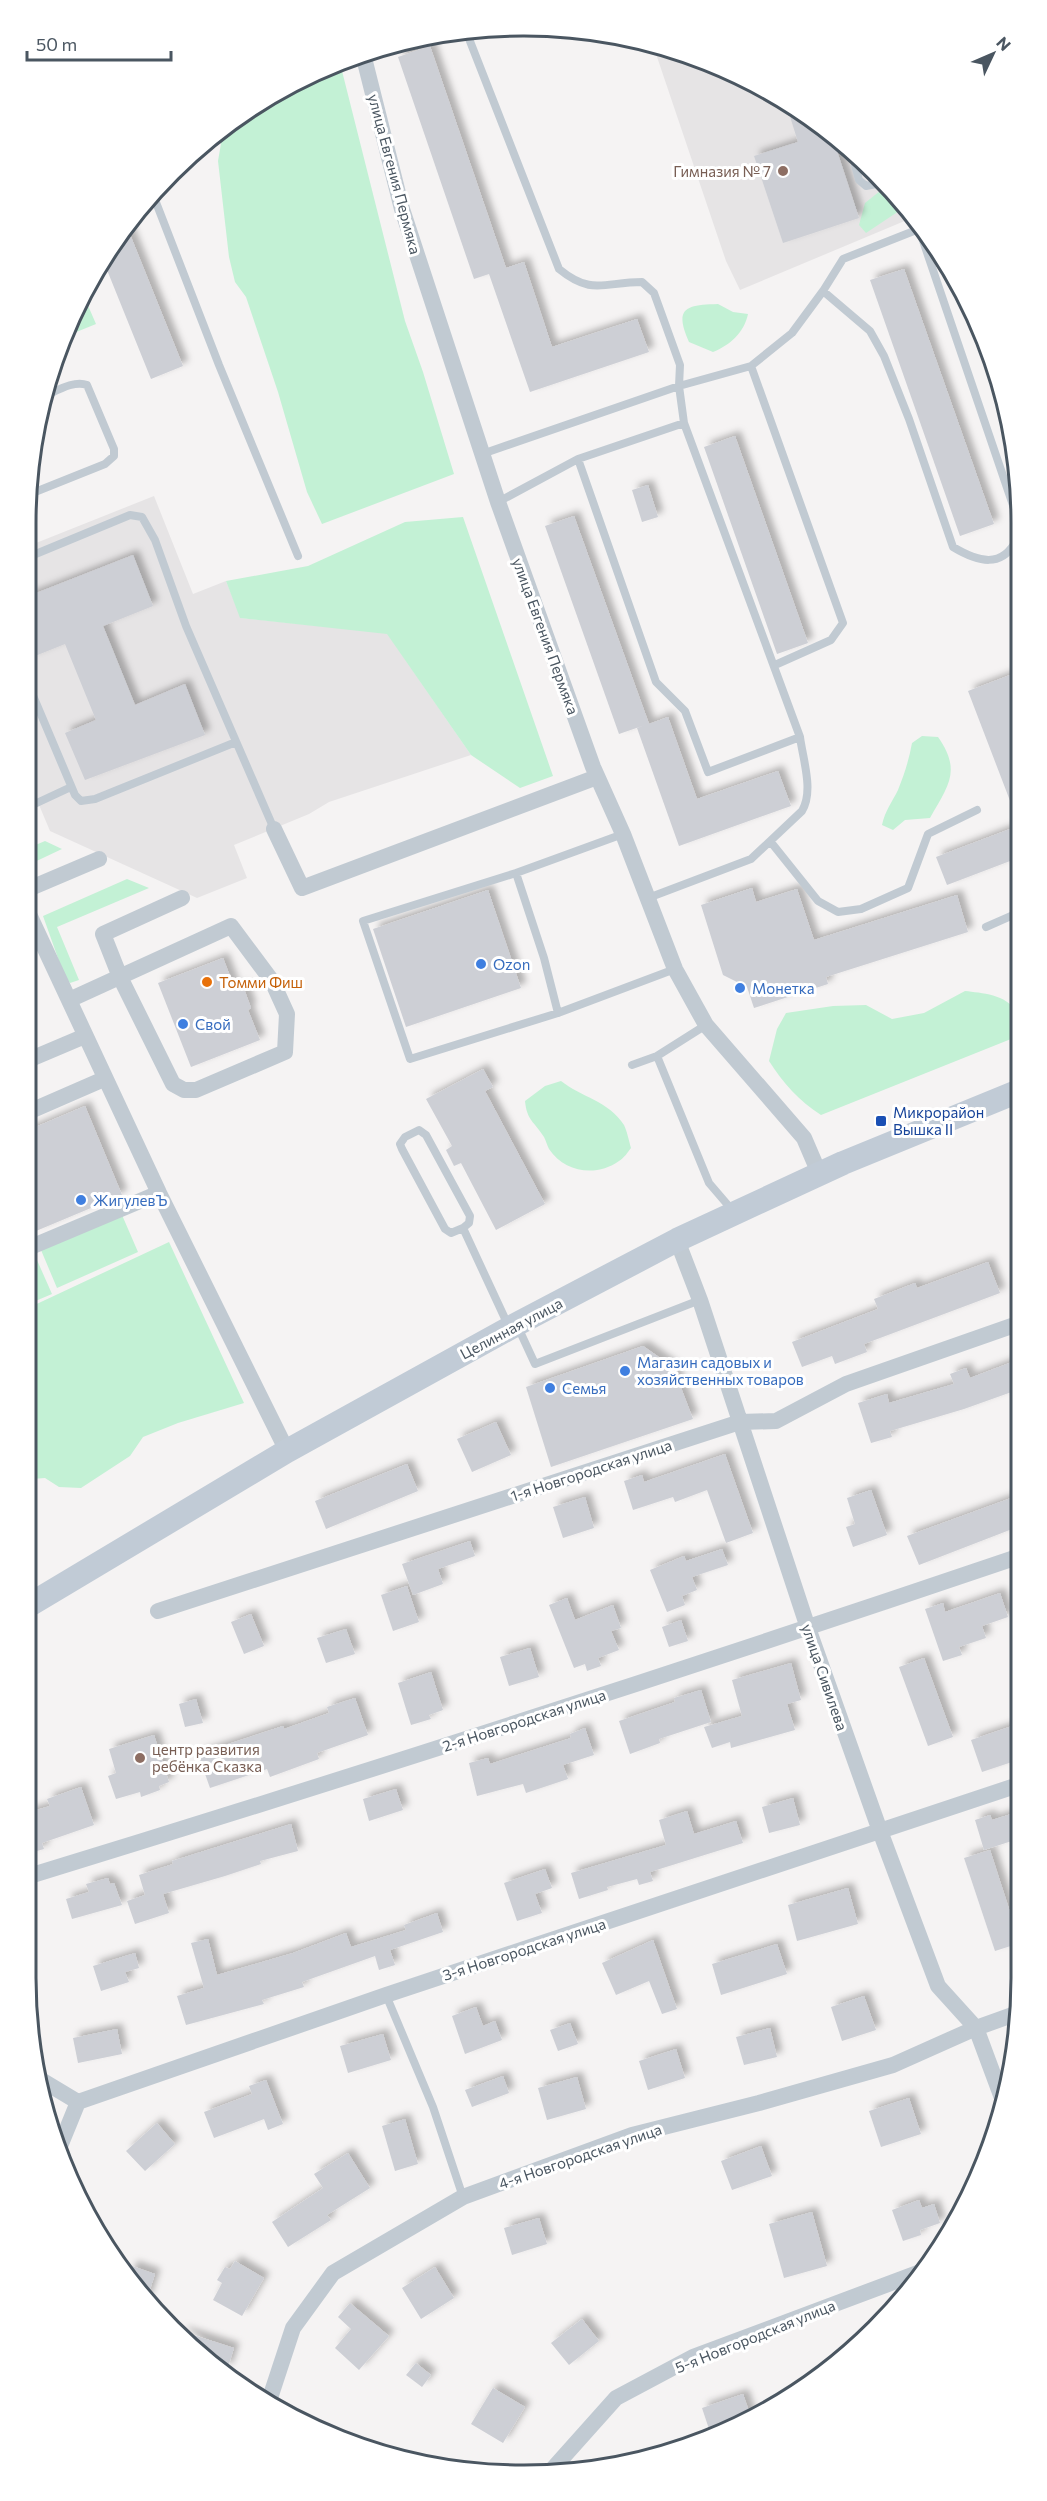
<svg xmlns="http://www.w3.org/2000/svg" width="1047" height="2501" font-family="Commissioner,sans-serif">
<style>
.education{fill:#e6e4e5}
.green{fill:#c3f1d5}
.building{fill:#cdcfd5;filter:url(#shadow)}
.lines{fill:none;stroke-linecap:round;stroke-linejoin:round}
.lane{stroke:#c1cad2;stroke-width:8}
.street{stroke:#c1cad2;stroke-width:16}
.secondary{stroke:#c1cbd6;stroke-width:24}
.education-dot{fill:#8d6e63;stroke:#fff;stroke-width:2}
.shop-dot{fill:#3f7fe0;stroke:#fff;stroke-width:2}
.food-dot{fill:#e8710a;stroke:#fff;stroke-width:2}
.transit-dot{fill:#1a4fb4;stroke:#fff;stroke-width:2}
.labels{text-anchor:middle;dominant-baseline:central;stroke-width:6;stroke-linejoin:round;paint-order:stroke}
.education-label{font-size:15px;fill:#785e54;stroke:#fff;text-anchor:end}
.street-label{font-size:15px;fill:#4a5661;stroke:#fff}
.shop-label{font-size:15px;fill:#366cbe;stroke:#fff;text-anchor:start}
.food-label{font-size:15px;fill:#c56008;stroke:#fff;text-anchor:start}
.transit-label{font-size:15px;fill:#164399;stroke:#fff;text-anchor:start}
.rim{fill:none;stroke:#4a5661;stroke-width:3}
</style>
<defs>
<filter id="shadow"><feDropShadow dx="5.5" dy="-5.5" stdDeviation="3" flood-color="#0004"/></filter>
</defs>
<rect width="100%" height="100%" fill="#f5f3f3"/>
<!-- education -->
<path class="education" d="M653 45 684 52 826 128 912 214 907 220 740 290 726 261Z
M154 496 193 594 226 581 241 618 387 633 471 755 329 802 309 814 234 845 247 878 197 898 50 831 26 774V547Z"/>
<!-- green -->
<path class="green" d="M340 63 405 321 423 372 454 474 322 524 307 492 278 392 246 297 235 282 229 257 218 161 224 126 304 77Z
M885 187 905 207 866 233 859 225 865 203Z
M83 294 96 324 64 337Z
M964 300 983 333 1012 438Z
M718 304 733 312 748 314C744 333 730 345 713 352L689 342C674 308 685 305 718 304Z
M463 517 553 776 520 788 471 755 387 634 240 618 226 581 308 566 405 522Z
M922 736 938 737C962 771 948 786 930 818L905 820 893 830 882 825C885 811 892 802 898 790 904 775 909 760 912 743Z
M45 841 62 849 26 866V849Z
M127 879 149 888 57 927 79 980 70 983 64 975 43 916Z
M965 991C981 993 1007 994 1016 1012 1018 1016 1018 1025 1018 1030L1011 1039 821 1115C799 1101 783 1083 769 1061L777 1029 786 1013 833 1006 866 1005 892 1019 924 1013Z
M561 1081C581 1097 609 1101 624 1125 627 1131 629 1141 631 1148 628 1152 624 1158 619 1161 597 1177 565 1173 549 1149 547 1145 546 1141 544 1137 534 1121 527 1121 525 1101L545 1086Z
M122 1215 138 1252 57 1288 41 1250Z
M169 1242 244 1403 178 1423 143 1437 130 1456 81 1488 59 1487 45 1478 32 1479 26 1476V1309Z
M33 1251 52 1294 26 1305V1254Z"/>
<!-- building -->
<path class="building" d="M430 46 506 268 524 262 552 347 637 319 649 352 530 392 489 274 474 279 398 57Z
M787 107 826 128 846 148 837 151 859 218 783 243 754 156 798 142Z
M127 227 183 366 151 379 103 260Z
M904 269 994 524 960 536 870 280Z
M735 436 808 643 777 654 704 447Z
M648 485 658 517 642 522 632 490Z
M574 516 649 724 668 717 697 799 778 771 791 806 679 846 637 728 645 725 619 734 545 526Z
M133 555 153 606 103 626 135 705 185 684 205 735 85 780 65 733 96 720 65 644 30 658 26 647V597Z
M1018 672V819H1017L968 691Z
M1018 826V858L947 885 936 857Z
M752 888 756 902 797 889 814 940 957 895 968 932 826 977 828 984 754 1008 747 987 723 975 701 905Z
M488 890 521 988 406 1027 373 929Z
M223 958 235 989 243 986 251 1008 248 1010 260 1040 191 1067 158 983Z
M483 1069 493 1087 485 1091 545 1204 496 1230 461 1163 454 1166 446 1150 452 1146 426 1099Z
M85 1106 122 1195 36 1231 26 1206V1131Z
M988 1262 1000 1293 864 1344 867 1352 835 1364 832 1356 802 1367 792 1342 878 1309 874 1299 915 1283 917 1288Z
M643 1346 673 1367 693 1419 551 1467 526 1387Z
M1020 1359V1389L964 1409 890 1431 892 1437 871 1443 858 1403 887 1394 889 1403 954 1384 950 1374 966 1368 970 1378Z
M496 1422 511 1455 472 1472 457 1439Z
M725 1454 753 1533 726 1543 707 1490 675 1502 673 1497 633 1510 624 1481 642 1475 644 1482Z
M407 1464 418 1491 326 1529 315 1501Z
M871 1490 887 1535 853 1547 846 1527 855 1524 847 1498Z
M585 1497 594 1528 563 1538 553 1507Z
M1014 1497 1015 1501 1020 1499V1526L919 1565 907 1536Z
M470 1541 475 1556 438 1569 443 1584 413 1595 402 1564Z
M722 1549 728 1565 692 1577 697 1590 682 1596 685 1605 667 1612 650 1570 684 1556 686 1561Z
M407 1586 419 1622 393 1631 381 1595Z
M1000 1593 1008 1617 982 1626 986 1638 959 1647 962 1655 943 1661 925 1609 943 1603 945 1612Z
M567 1598 575 1620 613 1605 621 1628 611 1631 619 1650 598 1658 601 1666 587 1671 585 1664 574 1668 549 1605Z
M251 1614 264 1646 244 1654 231 1622Z
M681 1620 688 1641 669 1647 662 1627Z
M346 1629 355 1654 326 1663 317 1638Z
M530 1648 539 1677 509 1686 500 1657Z
M924 1658 953 1737 928 1746 899 1667Z
M791 1663 801 1700 787 1704 795 1730 731 1748 730 1742 712 1748 704 1727 742 1716 732 1680Z
M431 1672 443 1710 429 1715 431 1719 411 1725 398 1683Z
M701 1690 711 1722 659 1739 660 1743 630 1754 619 1721 675 1702 674 1698Z
M355 1698 368 1735 317 1753 319 1759 270 1777 267 1769 210 1788 198 1754 283 1726 284 1729 329 1713 327 1707Z
M196 1699 203 1723 185 1727 179 1704Z
M1021 1723V1759L982 1772 971 1740Z
M585 1728 594 1755 563 1765 568 1779 526 1793 523 1784 477 1796 469 1763 488 1758 490 1764 571 1738 570 1734Z
M154 1735 169 1782 159 1786 160 1790 141 1797 140 1792 116 1799 108 1776 116 1773 109 1749Z
M81 1787 94 1825 42 1843 44 1849 26 1854V1813L50 1806 47 1799Z
M396 1789 403 1810 369 1821 363 1799Z
M793 1798 800 1825 769 1833 762 1807Z
M687 1811 694 1834 736 1821 743 1843 650 1872 653 1881 639 1885 637 1879 607 1887 608 1890 579 1899 571 1873 666 1845 659 1820Z
M1021 1811V1838L984 1850 975 1820 990 1815 992 1820Z
M291 1824 298 1851 260 1861 261 1864 225 1876 163 1894 169 1913 135 1924 127 1901 145 1895 139 1875 173 1864 172 1861Z
M990 1850 1020 1943 995 1951 964 1858Z
M545 1869 552 1888 535 1894 542 1913 517 1921 504 1883Z
M108 1878 110 1884 114 1883 122 1905 72 1919 66 1899 89 1892 86 1884Z
M848 1888 858 1924 797 1941 788 1905Z
M437 1913 443 1932 390 1950 395 1965 379 1970 375 1956 302 1982 304 1987 262 2000 264 2004 186 2025 177 1996 204 1988 191 1943 208 1939 217 1975 293 1953 346 1933 351 1947 406 1930 404 1925Z
M653 1940 677 2009 662 2014 649 1981 616 1995 602 1963Z
M777 1944 787 1974 721 1995 712 1964Z
M135 1953 139 1968 125 1972 129 1982 101 1991 93 1966Z
M864 1996 876 2030 842 2041 831 2007Z
M476 2007 483 2026 495 2021 502 2040 465 2054 452 2016Z
M570 2023 578 2044 558 2051 550 2030Z
M770 2028 777 2057 744 2065 736 2037Z
M117 2029 122 2054 78 2063 73 2038Z
M383 2034 391 2060 348 2073 340 2046Z
M676 2049 685 2078 648 2090 639 2061Z
M503 2076 509 2093 472 2107 465 2090Z
M577 2077 586 2109 547 2120 538 2088Z
M266 2080 283 2124 268 2130 264 2119 214 2138 204 2112 252 2094 249 2086Z
M909 2098 921 2134 881 2147 869 2111Z
M405 2119 418 2164 395 2171 382 2126Z
M157 2123 175 2144 145 2171 126 2151Z
M761 2146 772 2176 732 2190 721 2161Z
M348 2153 370 2188 327 2215 331 2220 288 2247 272 2222 323 2188 314 2174Z
M919 2200 922 2208 934 2204 940 2223 920 2230 921 2235 903 2241 892 2210Z
M812 2212 827 2266 784 2278 769 2224Z
M539 2218 547 2244 512 2255 504 2228Z
M235 2261 264 2278 242 2316 213 2300 222 2283 217 2280 225 2267 230 2269Z
M132 2266 155 2274 146 2302 128 2277Z
M435 2267 454 2298 421 2319 402 2288Z
M350 2303 389 2336 359 2370 335 2348 351 2329 338 2317Z
M582 2319 599 2341 569 2365 551 2343Z
M181 2331 234 2348 227 2370 181 2332Z
M416 2363 431 2375 422 2387 406 2375Z
M493 2388 525 2407 503 2443 471 2424Z
M743 2394 751 2417 710 2432 702 2408Z"/>
<g class="lines">
<!-- lane -->
<path class="lane" d="M466 31 559 269C592 296 604 282 642 282L654 293 680 365 679 386 684 423 800 737C803 760 814 791 802 811L751 859 648 898
M859 160 855 165 859 180 866 186 881 183
M152 192 219 365 298 556
M919 229 1017 517
M823 291 870 331 884 356 909 419 953 547C978 562 1002 569 1017 539
M751 366 843 623 831 640 775 665
M482 454 679 386 751 366 792 333 823 291 843 259 919 229 921 225
M578 459 656 682 685 711 708 772 800 737
M30 494 105 464 114 456V449L87 385C75 380 58 390 47 395
M498 502 578 459 684 423
M26 558 130 515 142 517 155 540 186 626 274 829
M26 679 75 795 81 801 95 799 236 742
M26 808 71 787
M770 841 818 901 838 912 861 909 908 888 928 834 977 810
M516 873 363 921 410 1059 558 1013 675 969
M986 927 1018 913
M558 1013 544 958 516 873 623 834
M657 1056 709 1183 733 1211
M632 1065 657 1056 706 1025
M463 1228 469 1223 470 1216 426 1135 419 1130 405 1137 400 1144 402 1149 445 1229 451 1233 463 1228 508 1325
M517 1325 535 1364 700 1300
M386 1995 433 2107 463 2197"/>
<!-- street -->
<path class="street" d="M363 54 402 209 498 502 593 767 623 834 675 969 706 1025 804 1138 819 1173
M274 829 302 888 597 777
M26 890 99 859
M26 908 159 1193 287 1451
M69 1000 231 926 272 981 287 1014 285 1052 196 1090H184L173 1084 120 977 103 934 182 898
M26 1061 85 1036
M26 1113 104 1079
M677 1240 700 1300 808 1628 880 1831 938 1986 976 2028 1002 2098
M26 1249 159 1193
M158 1611 740 1422 776 1421 846 1384 1020 1323
M26 1877C359 1775 690 1668 1020 1556
M43 2081 78 2102
M58 2151 78 2102 386 1995 1021 1784
M268 2404 293 2328 333 2273 463 2197 632 2135 759 2103 893 2065 976 2028 1015 2014
M549 2473 616 2398 693 2357 923 2271"/>
<!-- secondary -->
<path class="secondary" d="M26 1607 287 1451 517 1324 677 1240 843 1163 1019 1091"/>
</g>
<!-- markers -->
<g class="education-dot">
<circle cx="783" cy="171" r="6"/>
<circle cx="140" cy="1758" r="6"/>
</g>
<g class="shop-dot">
<circle cx="481" cy="964" r="6"/>
<circle cx="740" cy="988" r="6"/>
<circle cx="183" cy="1024" r="6"/>
<circle cx="81" cy="1200" r="6"/>
<circle cx="625" cy="1371" r="6"/>
<circle cx="550" cy="1388" r="6"/>
</g>
<circle class="food-dot" cx="207" cy="982" r="6"/>
<rect class="transit-dot" x="875" y="1115" width="12" height="12" rx="3"/>
<g class="labels">
<!-- education labels -->
<g class="education-label">
<text x="771" y="171">Гимназия № 7</text>
<text x="152" y="1749" text-anchor="start">центр развития<tspan x="152" dy="17">ребёнка Сказка</tspan></text>
</g>
<!-- street labels -->
<g class="street-label">
<text transform="translate(395 174) rotate(75)">улица Евгения Пермяка</text>
<text transform="translate(546 636) rotate(70)">улица Евгения Пермяка</text>
<text transform="translate(511 1328) rotate(-28)">Целинная улица</text>
<text transform="translate(591 1470) rotate(-18)">1-я Новгородская улица</text>
<text transform="translate(825 1677) rotate(71)">улица Сивилева</text>
<text transform="translate(524 1720) rotate(-18)">2-я Новгородская улица</text>
<text transform="translate(524 1949) rotate(-18)">3-я Новгородская улица</text>
<text transform="translate(580 2156) rotate(-19)">4-я Новгородская улица</text>
<text transform="translate(755 2336) rotate(-22)">5-я Новгородская улица</text>
</g>
<!-- shop labels -->
<g class="shop-label">
<text x="493" y="964">Ozon</text>
<text x="752" y="988">Монетка</text>
<text x="195" y="1024">Свой</text>
<text x="93" y="1200">ЖигулевЪ</text>
<text x="637" y="1362">Магазин садовых и<tspan x="637" dy="17">хозяйственных товаров</tspan></text>
<text x="562" y="1388">Семья</text>
</g>
<!-- food labels -->
<g class="food-label">
<text x="219" y="982">Томми Фиш</text>
</g>
<!-- transit labels -->
<g class="transit-label">
<text x="893" y="1112">Микрорайон<tspan x="893" dy="17">Вышка II</tspan></text>
</g>
</g>
<!-- crop -->
<path d="M0 0H1047V2501H0ZM523 36H524A487 487 0 0 1 1011 523V1978A487 487 0 0 1 524 2465H523A487 487 0 0 1 36 1978V523A487 487 0 0 1 523 36Z" fill="#fff" fill-rule="evenodd"/>
<path class="rim" d="M523 36H524A487 487 0 0 1 1011 523V1978A487 487 0 0 1 524 2465H523A487 487 0 0 1 36 1978V523A487 487 0 0 1 523 36Z"/>
<!-- north arrow -->
<g transform="translate(993 54) rotate(46)" stroke="#ffffff" stroke-width="4.5" paint-order="stroke">
<path d="M0-4.5L10 22L0 15L-10 22Z" fill="#4a5661"/>
<text y="-9" font-size="16" font-weight="bold" text-anchor="middle" fill="#4a5661">N</text>
</g>
<!-- scale -->
<path d="M27 51v9h144v-9" fill="none" stroke="#4a5661" stroke-width="3"/>
<text x="36" y="51" font-size="18" fill="#4a5661" stroke="#ffffff" stroke-width="4.5" paint-order="stroke">50 m</text>
</svg>
